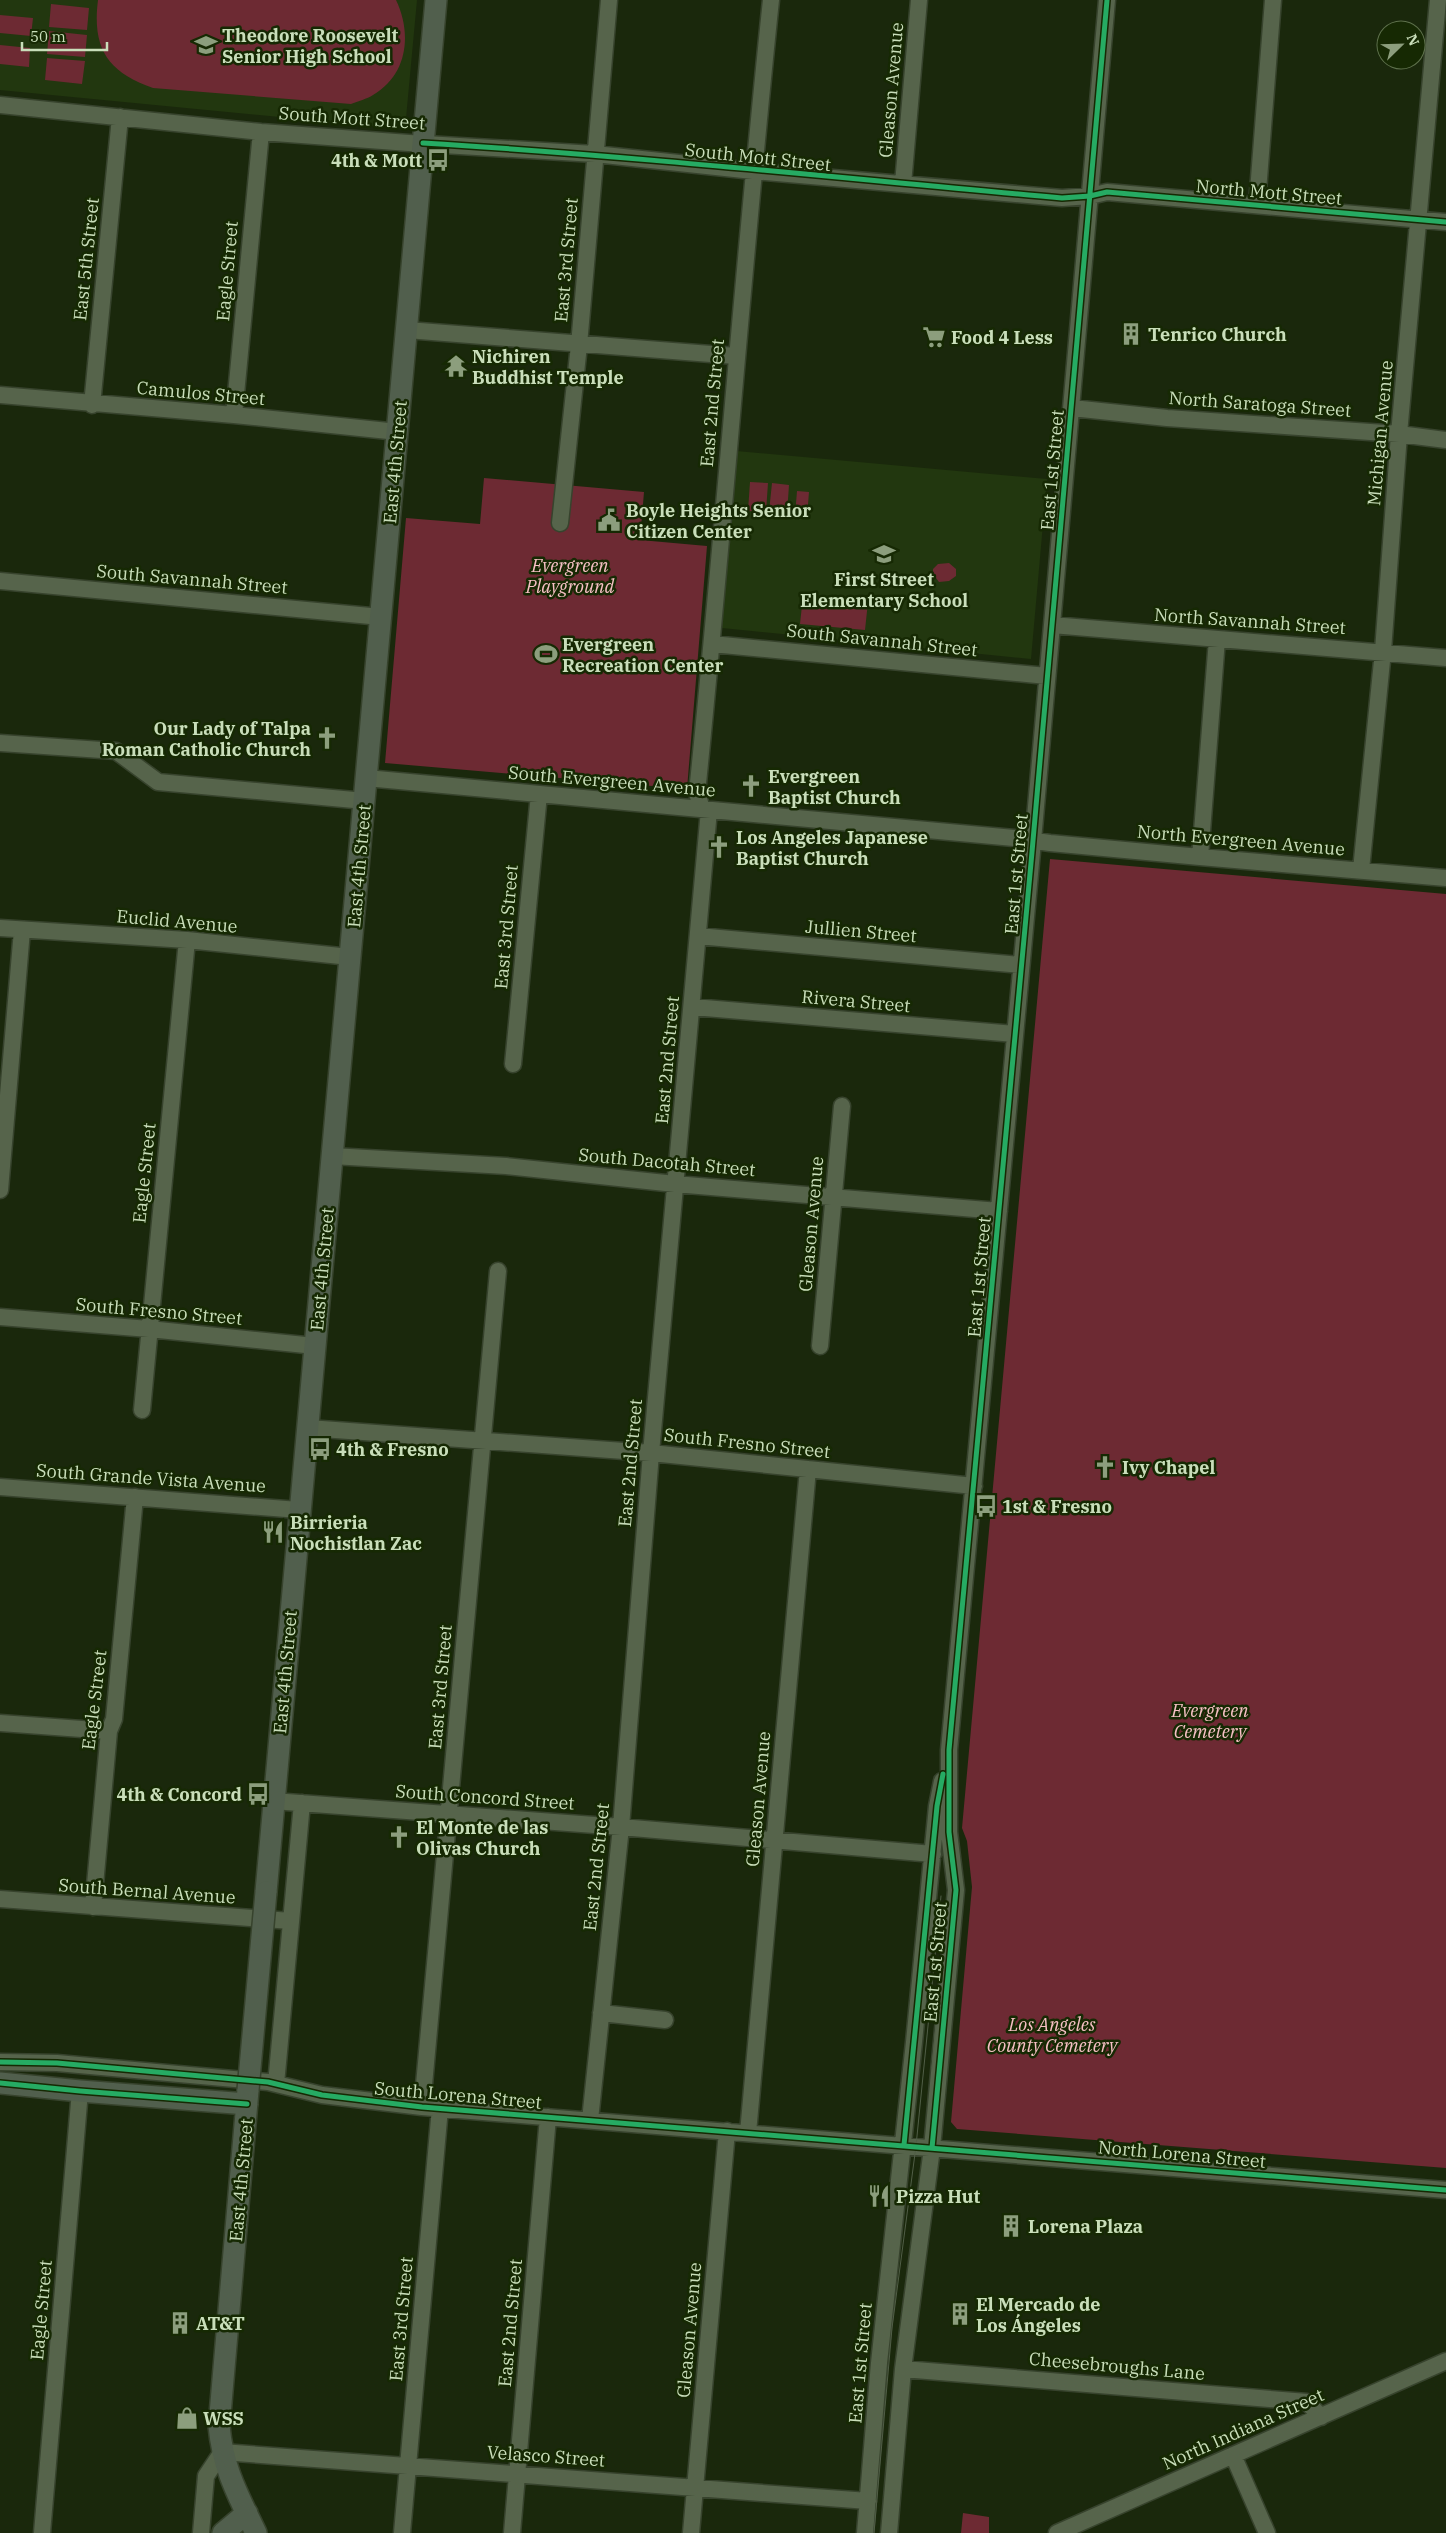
<svg xmlns="http://www.w3.org/2000/svg" width="1446" height="2533" font-family="'IBM Plex Serif',serif">
<style>
.built{fill:#22370f}
.green{fill:#6d2a33}
.lines{fill:none;stroke-linecap:round;stroke-linejoin:round}
.minor-casing{stroke:#37432d;stroke-width:19}
.major-casing{stroke:#37432d;stroke-width:24}
.minor{stroke:#56644b;stroke-width:16}
.major{stroke:#515f4d;stroke-width:21}
.tram{stroke:#515e47;stroke-width:1}
.major-bridge-casing{stroke:#37432d;stroke-width:24;stroke-linecap:butt}
.major-bridge{stroke:#515f4d;stroke-width:21}
.cycleway-casing{stroke:#162903;stroke-width:8}
.cycleway{stroke:#26ab63;stroke-width:5}
.labels{text-anchor:middle;dominant-baseline:central;stroke-width:5;stroke-linejoin:round;paint-order:stroke}
.poi-label{font-size:18px;font-weight:bold;fill:#c9deba;stroke:#162903;text-anchor:start}
.street-label{font-size:18px;fill:#c9deba;stroke:#162903}
.park-label{font-size:18px;font-style:italic;fill:#f7c0c5;stroke:#162903}
</style>
<rect width="100%" height="100%" fill="#1a280c"/>
<!-- built -->
<path class="built" d="M0 0H417L405 129 0 90Z
M736 451 1047 479 1031 659 722 628Z"/>
<!-- green -->
<path class="green" d="M98 0H396C412 33 408 75 373 95 367 99 358 101 351 104L153 88C107 72 92 48 98 0Z
M51 4 89 8 87 30 49 27Z
M0 15 33 18 31 36 0 33Z
M49 31 87 35 85 57 47 54Z
M0 45 30 48 29 67 0 64Z
M47 58 85 61 82 84 45 80Z
M484 478 644 492 640 540 707 546 687 789 385 763 406 518 480 524Z
M750 482 768 483 766 512 748 511Z
M772 483 789 485 787 514 769 512Z
M797 491 809 492 807 517 795 516Z
M949 563 956 569V576L949 581 939 582 933 574V569L938 564Z
M803 596 868 602 865 630 800 624Z
M1050 859 1446 894V2168L957 2129 951 2122 972 1887 967 1841 962 1828Z
M963 2513 989 2517V2533H961Z"/>
<g class="lines">
<defs>
<path id="minor" d="M0 105 261 132 409 143 595 154 753 171 1062 198 1090 196 1107 192 1446 222
M903 184 919 0
M1257 204 1273 0
M407 330 736 356
M0 395 234 415 398 432
M92 405 120 117
M1072 408 1167 418 1399 434 1446 440
M234 415 261 132
M560 523 579 345 609 0
M0 581 381 617
M1052 625 1446 658
M712 644 1047 676
M0 743 116 751 158 782 365 801
M366 778 1014 838 1050 843 1200 857 1446 878
M702 809 697 793C724 529 743 264 771 0
M1200 857 1217 639
M1361 870 1383 651 1399 434 1438 0
M0 928 187 940 350 957
M698 936 1021 965
M693 1007 1015 1034
M513 1064 539 794
M332 1156 506 1166 675 1184 999 1211
M0 1190 22 930
M0 1317 149 1329 315 1346
M820 1346 842 1106
M142 1410 187 940
M308 1428 651 1453 974 1486
M0 1487 299 1510
M0 1723 109 1731
M273 1801 621 1827 933 1854
M0 1899 291 1921
M93 1907 109 1731 114 1719 135 1497
M601 2013 665 2020
M0 2062 57 2063 268 2082 322 2095 422 2107 1446 2190
M276 2084 302 1803
M422 2107 498 1271
M590 2120 621 1827 651 1453 709 810
M748 2133 808 1469
M903 2369 1307 2402 1321 2417
M1233 2455 1267 2533
M42 2533 80 2091
M201 2533 206 2476 222 2452 868 2501
M402 2533 440 2108
M512 2533 548 2117
M691 2533 727 2131
M865 2533 879 2363 914 2042 937 1806 942 1781
M889 2533 903 2369 932 2148 956 1890 949 1832V1750L1032 852 1107 0
M1057 2533 1446 2361"/>
<path id="major" d="M266 1892 436 0
M0 2083 80 2091 247 2104
M248 2090 219 2426C223 2469 238 2495 256 2533
M223 2533 247 2513"/>
</defs>
<!-- minor casing -->
<use href="#minor" class="minor-casing"/>
<!-- major casing -->
<use href="#major" class="major-casing"/>
<!-- minor -->
<use href="#minor" class="minor"/>
<!-- major -->
<use href="#major" class="major"/>
<!-- tram -->
<path class="tram" d="M932 2068 948 1897
M874 2533 892 2328 916 2146 941 1896"/>
<defs>
<path id="major-bridge" d="M248 2090 266 1892"/>
</defs>
<!-- major-bridge casing -->
<use href="#major-bridge" class="major-bridge-casing"/>
<!-- major-bridge -->
<use href="#major-bridge" class="major-bridge"/>
<defs>
<path id="cycleway" d="M423 143C636 156 849 179 1062 198L1090 196 1107 192 1446 222
M0 2062 57 2063 268 2082 322 2095 422 2107 1446 2190
M0 2083 80 2091 247 2104
M904 2145 937 1806 943 1774
M932 2148 956 1890 949 1832V1750L1032 852 1107 0"/>
</defs>
<!-- cycleway casing -->
<use href="#cycleway" class="cycleway-casing"/>
<!-- cycleway -->
<use href="#cycleway" class="cycleway"/>
</g>
<!-- icons -->
<defs>
<symbol id="school-bare" viewBox="-9 -9 18 18"><path d="M0-5L7-2L0 1L-7-2ZM-4 1L0 2.5L4 1V4Q0 6-4 4Z" fill="#8c9e7d" stroke="#162903" stroke-width="2.5" paint-order="stroke"/></symbol>
<symbol id="bus-bare" viewBox="-9 -9 18 18"><path d="M-5-6H5V4H4V6H2V4H-2V6H-4V4H-5ZM-3.5-4V0h7V-4ZM-3.5 1.2v1.5H-2V1.2ZM2 1.2v1.5H3.5V1.2Z" fill="#8c9e7d" stroke="#162903" stroke-width="2.5" paint-order="stroke"/></symbol>
<symbol id="building-bare" viewBox="-9 -9 18 18"><path d="M-4-6H4V6H1V3H-1V6H-4ZM-2.5-4.3h1.7v1.8h-1.7ZM.8-4.3h1.7v1.8H.8ZM-2.5-1h1.7V.8h-1.7ZM.8-1h1.7V.8H.8Z" fill="#8c9e7d" stroke="#162903" stroke-width="2.5" paint-order="stroke"/></symbol>
<symbol id="supermarket-bare" viewBox="-9 -9 18 18"><path d="M-6-5.5h2.5l.6 2H6L4.5 2H-2.5L-4.4-4H-6ZM-1.5 3.2a1.3 1.3 0 1 0 .1 0ZM3 3.2a1.3 1.3 0 1 0 .1 0Z" fill="#8c9e7d" stroke="#162903" stroke-width="2.5" paint-order="stroke"/></symbol>
<symbol id="temple-bare" viewBox="-9 -9 18 18"><path d="M0-6L5-2H3V0L6.5 2.5H4V6H1.5V3h-3V6H-4V2.5H-6.5L-3 0V-2H-5Z" fill="#8c9e7d" stroke="#162903" stroke-width="2.5" paint-order="stroke"/></symbol>
<symbol id="civic-bare" viewBox="-9 -9 18 18"><path d="M-.6-6.5H3V-4.5H.6V-3L4-1V1h2V6H-6V1h2V-1L-.6-3ZM-1.2 2.5V6h2.4V2.5Z" fill="#8c9e7d" stroke="#162903" stroke-width="2.5" paint-order="stroke"/></symbol>
<symbol id="stadium-bare" viewBox="-9 -9 18 18"><path d="M0-5a6.5 5 0 1 0 0 10a6.5 5 0 1 0 0-10ZM-3.5-1.8h7v3.6h-7Z" fill="#8c9e7d" stroke="#162903" stroke-width="2.5" paint-order="stroke"/></symbol>
<symbol id="church-bare" viewBox="-9 -9 18 18"><path d="M-1.2-6h2.4v3.5h3.3v2.4h-3.3V6h-2.4V-.1h-3.3v-2.4h3.3Z" fill="#8c9e7d" stroke="#162903" stroke-width="2.5" paint-order="stroke"/></symbol>
<symbol id="restaurant-bare" viewBox="-9 -9 18 18"><path d="M-5-6h1v4h1v-4h1v4h1v-4h1v5L-1.5 .5V6h-2V.5L-5-1ZM5-6V6H3V1.5H1.5Q1.5-4 5-6Z" fill="#8c9e7d" stroke="#162903" stroke-width="2.5" paint-order="stroke"/></symbol>
<symbol id="shop-bare" viewBox="-9 -9 18 18"><path d="M-5-2.5h2.3a2.7 3.5 0 0 1 5.4 0H5L5.5 6h-11ZM-1.5-2.5h3a1.5 2.3 0 0 0-3 0Z" fill="#8c9e7d" stroke="#162903" stroke-width="2.5" paint-order="stroke"/></symbol>
</defs>
<g fill-rule="evenodd">
<use href="#school-bare" x="190" y="29" width="32" height="32"/>
<use href="#bus-bare" x="422" y="144" width="32" height="32"/>
<use href="#building-bare" x="1115" y="318" width="32" height="32"/>
<use href="#supermarket-bare" x="918" y="321" width="32" height="32"/>
<use href="#temple-bare" x="440" y="350" width="32" height="32"/>
<use href="#civic-bare" x="593" y="504" width="32" height="32"/>
<use href="#school-bare" x="868" y="538" width="32" height="32"/>
<use href="#stadium-bare" x="530" y="638" width="32" height="32"/>
<use href="#church-bare" x="311" y="722" width="32" height="32"/>
<use href="#church-bare" x="735" y="770" width="32" height="32"/>
<use href="#church-bare" x="703" y="831" width="32" height="32"/>
<use href="#bus-bare" x="304" y="1433" width="32" height="32"/>
<use href="#church-bare" x="1089" y="1451" width="32" height="32"/>
<use href="#bus-bare" x="970" y="1490" width="32" height="32"/>
<use href="#restaurant-bare" x="257" y="1516" width="32" height="32"/>
<use href="#bus-bare" x="242" y="1778" width="32" height="32"/>
<use href="#church-bare" x="383" y="1821" width="32" height="32"/>
<use href="#restaurant-bare" x="863" y="2180" width="32" height="32"/>
<use href="#building-bare" x="995" y="2210" width="32" height="32"/>
<use href="#building-bare" x="944" y="2298" width="32" height="32"/>
<use href="#building-bare" x="164" y="2307" width="32" height="32"/>
<use href="#shop-bare" x="171" y="2402" width="32" height="32"/>
</g>
<g class="labels">
<!-- poi labels -->
<g class="poi-label">
<text x="222" y="35">Theodore Roosevelt<tspan x="222" dy="21">Senior High School</tspan></text>
<text x="422" y="160" text-anchor="end">4th &amp; Mott</text>
<text x="1148" y="334">Tenrico Church</text>
<text x="951" y="337">Food 4 Less</text>
<text x="472" y="356">Nichiren<tspan x="472" dy="21">Buddhist Temple</tspan></text>
<text x="626" y="510">Boyle Heights Senior<tspan x="626" dy="21">Citizen Center</tspan></text>
<text x="884" y="579" text-anchor="middle">First Street<tspan x="884" dy="21">Elementary School</tspan></text>
<text x="562" y="644">Evergreen<tspan x="562" dy="21">Recreation Center</tspan></text>
<text x="311" y="728" text-anchor="end">Our Lady of Talpa<tspan x="311" dy="21">Roman Catholic Church</tspan></text>
<text x="768" y="776">Evergreen<tspan x="768" dy="21">Baptist Church</tspan></text>
<text x="736" y="837">Los Angeles Japanese<tspan x="736" dy="21">Baptist Church</tspan></text>
<text x="336" y="1449">4th &amp; Fresno</text>
<text x="1122" y="1467">Ivy Chapel</text>
<text x="1002" y="1506">1st &amp; Fresno</text>
<text x="290" y="1522">Birrieria<tspan x="290" dy="21">Nochistlan Zac</tspan></text>
<text x="242" y="1794" text-anchor="end">4th &amp; Concord</text>
<text x="416" y="1827">El Monte de las<tspan x="416" dy="21">Olivas Church</tspan></text>
<text x="896" y="2196">Pizza Hut</text>
<text x="1028" y="2226">Lorena Plaza</text>
<text x="976" y="2304">El Mercado de<tspan x="976" dy="21">Los Ángeles</tspan></text>
<text x="196" y="2323">AT&amp;T</text>
<text x="203" y="2418">WSS</text>
</g>
<!-- street labels -->
<g class="street-label">
<text transform="translate(891 90) rotate(-85)">Gleason Avenue</text>
<text transform="translate(352 118) rotate(4)">South Mott Street</text>
<text transform="translate(758 157) rotate(6)">South Mott Street</text>
<text transform="translate(1269 192) rotate(5)">North Mott Street</text>
<text transform="translate(86 259) rotate(-84)">East 5th Street</text>
<text transform="translate(566 260) rotate(-85)">East 3rd Street</text>
<text transform="translate(227 271) rotate(-85)">Eagle Street</text>
<text transform="translate(201 393) rotate(5)">Camulos Street</text>
<text transform="translate(712 403) rotate(-85)">East 2nd Street</text>
<text transform="translate(1260 404) rotate(4)">North Saratoga Street</text>
<text transform="translate(1380 433) rotate(-85)">Michigan Avenue</text>
<text transform="translate(395 462) rotate(-85)">East 4th Street</text>
<text transform="translate(1052 470) rotate(-85)">East 1st Street</text>
<text transform="translate(192 579) rotate(5)">South Savannah Street</text>
<text transform="translate(1250 621) rotate(4)">North Savannah Street</text>
<text transform="translate(882 640) rotate(6)">South Savannah Street</text>
<text transform="translate(612 781) rotate(5)">South Evergreen Avenue</text>
<text transform="translate(1241 840) rotate(5)">North Evergreen Avenue</text>
<text transform="translate(359 866) rotate(-85)">East 4th Street</text>
<text transform="translate(1016 874) rotate(-85)">East 1st Street</text>
<text transform="translate(177 921) rotate(5)">Euclid Avenue</text>
<text transform="translate(506 927) rotate(-85)">East 3rd Street</text>
<text transform="translate(861 931) rotate(5)">Jullien Street</text>
<text transform="translate(856 1001) rotate(5)">Rivera Street</text>
<text transform="translate(667 1060) rotate(-85)">East 2nd Street</text>
<text transform="translate(667 1162) rotate(5)">South Dacotah Street</text>
<text transform="translate(144 1173) rotate(-84)">Eagle Street</text>
<text transform="translate(811 1224) rotate(-85)">Gleason Avenue</text>
<text transform="translate(322 1269) rotate(-85)">East 4th Street</text>
<text transform="translate(979 1277) rotate(-85)">East 1st Street</text>
<text transform="translate(159 1311) rotate(5)">South Fresno Street</text>
<text transform="translate(747 1443) rotate(6)">South Fresno Street</text>
<text transform="translate(630 1463) rotate(-85)">East 2nd Street</text>
<text transform="translate(151 1478) rotate(4)">South Grande Vista Avenue</text>
<text transform="translate(285 1672) rotate(-85)">East 4th Street</text>
<text transform="translate(440 1687) rotate(-85)">East 3rd Street</text>
<text transform="translate(94 1700) rotate(-83)">Eagle Street</text>
<text transform="translate(485 1797) rotate(4)">South Concord Street</text>
<text transform="translate(758 1799) rotate(-85)">Gleason Avenue</text>
<text transform="translate(596 1867) rotate(-84)">East 2nd Street</text>
<text transform="translate(147 1891) rotate(4)">South Bernal Avenue</text>
<text transform="translate(935 1962) rotate(-85)">East 1st Street</text>
<text transform="translate(458 2095) rotate(5)">South Lorena Street</text>
<text transform="translate(1182 2154) rotate(5)">North Lorena Street</text>
<text transform="translate(241 2180) rotate(-85)">East 4th Street</text>
<text transform="translate(41 2310) rotate(-85)">Eagle Street</text>
<text transform="translate(401 2319) rotate(-85)">East 3rd Street</text>
<text transform="translate(510 2323) rotate(-85)">East 2nd Street</text>
<text transform="translate(689 2330) rotate(-85)">Gleason Avenue</text>
<text transform="translate(860 2363) rotate(-85)">East 1st Street</text>
<text transform="translate(1117 2366) rotate(5)">Cheesebroughs Lane</text>
<text transform="translate(1243 2429) rotate(-24)">North Indiana Street</text>
<text transform="translate(546 2456) rotate(4)">Velasco Street</text>
</g>
<!-- park labels -->
<g class="park-label">
<text x="570" y="565">Evergreen<tspan x="570" dy="21">Playground</tspan></text>
<text x="1210" y="1710">Evergreen<tspan x="1210" dy="21">Cemetery</tspan></text>
<text x="1052" y="2024">Los Angeles<tspan x="1052" dy="21">County Cemetery</tspan></text>
</g>
</g>
<!-- north arrow -->
<g transform="translate(1401 45) rotate(67)"><circle r="24" fill="#162903" stroke="#5e714c"/>
<path d="M0-4L9 19L0 12L-9 19Z" fill="#8c9e7d"/>
<text y="-8" font-size="14" font-weight="bold" text-anchor="middle" fill="#c9deba">N</text>
</g>
<!-- scale -->
<path d="M22 42v8h85v-8" fill="none" stroke="#c9deba" stroke-width="2.5"/>
<text x="30" y="42" font-size="15" fill="#c9deba" stroke="#162903" stroke-width="4" paint-order="stroke">50 m</text>
</svg>
